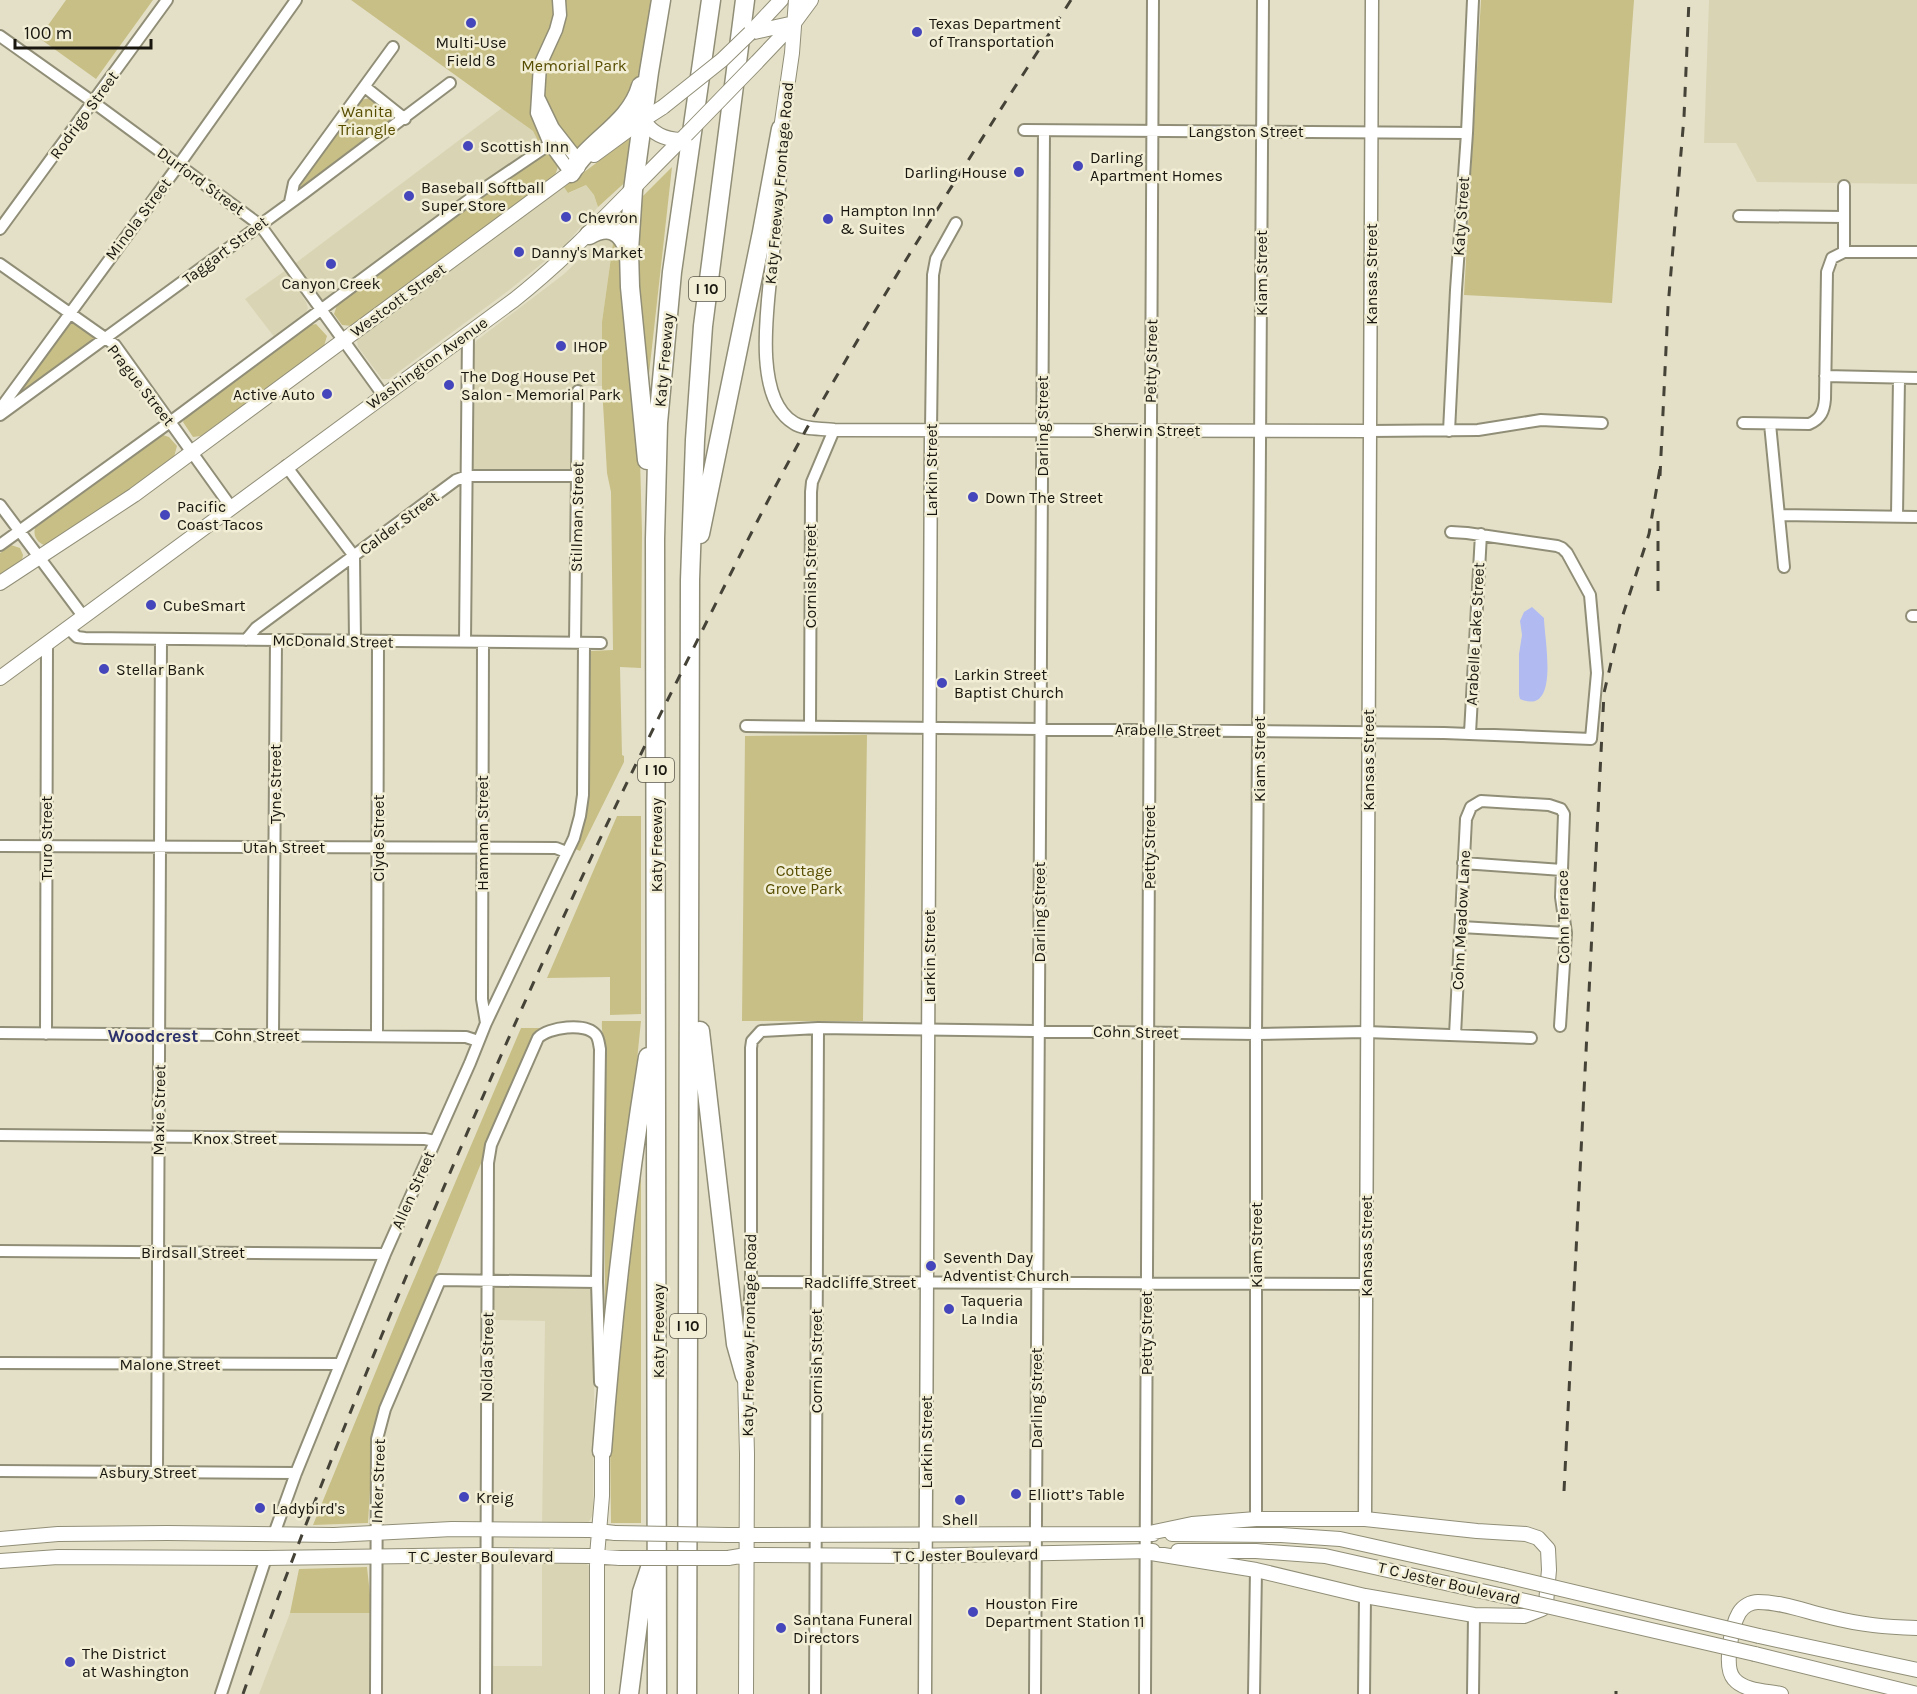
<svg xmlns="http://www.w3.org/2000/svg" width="1917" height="1694" font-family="Karla,sans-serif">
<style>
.built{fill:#d9d5b4}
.green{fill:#c8bf86}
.water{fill:#b1bbf2}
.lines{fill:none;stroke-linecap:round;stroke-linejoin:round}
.minor-casing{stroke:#918e77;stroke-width:14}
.tertiary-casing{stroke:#918e77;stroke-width:15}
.secondary-casing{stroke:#918e77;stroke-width:16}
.motorway-casing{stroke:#918e77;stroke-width:21}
.minor{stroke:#fff;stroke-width:10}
.tertiary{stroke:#fff;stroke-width:12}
.secondary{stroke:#fff;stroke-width:14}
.motorway{stroke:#fff;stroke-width:18}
.rail{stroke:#454237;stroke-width:3;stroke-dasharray:10 10;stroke-linecap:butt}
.secondary-bridge-casing{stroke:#918e77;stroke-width:16;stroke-linecap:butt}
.secondary-bridge{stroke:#fff;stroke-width:14}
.poi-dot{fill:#4546bb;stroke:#f1eed5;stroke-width:2}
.labels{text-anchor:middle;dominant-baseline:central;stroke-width:5;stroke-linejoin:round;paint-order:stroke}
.shield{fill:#f1eed5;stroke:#59574a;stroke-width:1.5}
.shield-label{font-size:15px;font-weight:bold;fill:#18160e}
.poi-label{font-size:16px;fill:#18160e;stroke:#f1eed5;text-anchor:start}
.park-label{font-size:16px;fill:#574d01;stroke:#f1eed5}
.street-label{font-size:16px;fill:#18160e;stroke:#f1eed5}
.neighbourhood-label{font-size:18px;font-weight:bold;fill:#2e336d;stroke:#f1eed5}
</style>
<rect width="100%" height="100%" fill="#e4e0c8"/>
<!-- built -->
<path class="built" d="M1709 0H1917V184L1757 182 1736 143H1704Z
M502 108 533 131 538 141 529 150 324 299H319L293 265Z
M586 185 594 195 598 207 565 245 508 291 389 379H382L358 347 357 340 564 187 569 193Z
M614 236 602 322V386H575L573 469 571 471H474L471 468 474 348 476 341 564 274 598 241Z
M286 270 306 302 308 308 305 315 275 338 245 299Z
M590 1284 594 1288 595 1292 593 1515 588 1523 542 1525 545 1321 492 1320V1289L493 1285Z
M542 1562H584L593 1569V1694H491V1666H542Z
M290 1613H372V1694H259Z"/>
<!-- green -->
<path class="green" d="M66 0H153L96 79 39 38Z
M351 0H651L638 86 633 100 582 149 576 148 560 128 538 141 533 131Z
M1481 0H1634L1612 303 1464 295Z
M370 98 395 118 300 188 302 182 361 100Z
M634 135 632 176 598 207 594 195 586 185 568 193 564 187Z
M548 154C559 158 560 167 554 176L352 326 342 325 334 314 337 305 540 155Z
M672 167 649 374H642L635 290 639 200Z
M614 236 621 241 639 421 642 532 641 668 620 667 622 755 624 756V762L580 851 573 848 588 792 590 651 613 650 611 492 607 473 602 386V322Z
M72 322 94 337 95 341 25 390 23 388 68 323Z
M316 324 327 336 324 346 201 436 193 437 183 422 187 415 311 325Z
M163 435 169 437 177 446 174 457 114 500 48 544 44 545C37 542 33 536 35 528Z
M11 545 20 548 23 555 22 560 0 574V553Z
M867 735 863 1021H742L745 736Z
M617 816H641V1014L610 1015V977L547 978Z
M602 1021H641L612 1306 605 1305V1052C605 1041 601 1033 602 1021Z
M521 1028H542L537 1036 488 1146 376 1423 373 1440 368 1523 313 1525 401 1310Z
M641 1159V1523H611L610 1433 613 1380Z
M367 1567 372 1613H290L299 1569Z"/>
<!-- water -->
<path class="water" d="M1532 607 1544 618C1544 637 1561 717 1520 699L1519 695V654L1522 635 1520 621 1524 612Z"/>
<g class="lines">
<defs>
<path id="minor" d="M0 36 93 102 260 225 383 395
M365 87 405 119
M1024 130 1467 133
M1844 186V252
M290 202 294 183 393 47
M1739 216 1844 217
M0 229 167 0
M0 264 115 345 231 507
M1825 376 1917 378
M0 409 178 166 296 0
M0 415 304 193 450 83
M1743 423 1809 424C1821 419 1824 411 1825 399L1827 272 1832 258 1844 252H1917
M1770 424 1784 567
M931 430 933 275 936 259 956 223
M1370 431 1478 430 1541 420 1602 423
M1449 431 1456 290 1467 133 1473 0
M286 466 354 556 355 641
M0 505 83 616
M1779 515 1917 517
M1897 516 1899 378
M0 545 170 422 482 190 550 144
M1912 616H1917
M68 628 77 637 85 638 601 643
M246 640 256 628 456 480 467 476H577
M465 642 468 334
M483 642 482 999 486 1023
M575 643 578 391
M746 726 1444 733 1591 739 1597 673 1590 595 1567 553 1562 548 1557 546 1467 533 1451 532
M810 727 811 492 812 482 834 430
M1470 733 1481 534
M0 846 556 848 566 852
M1463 863 1562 870
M1461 927 1566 933
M0 1033 466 1037 478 1041
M46 1034 47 643
M273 1035 276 640
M377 1035 378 641
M1455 1035 1466 819 1471 807 1481 801 1549 805 1561 809 1564 814 1561 897 1566 933 1560 1026
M0 1135 425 1139 435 1141
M0 1251 385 1254
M751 1282 1366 1284
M0 1363 340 1364
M746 1364 751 1282V1048L752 1041 761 1031 818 1028 1256 1034 1366 1032 1531 1038
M0 1471 296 1473
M157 1472 161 639
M1256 1519V1034L1263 0
M274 1534 296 1473 385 1254 470 1063 486 1023 574 838 580 816 583 795 584 643
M221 1694 266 1558
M376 1694 377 1439 385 1409 440 1280 597 1282
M486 1694 488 1163 491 1145 538 1038C548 1027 586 1022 596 1035 599 1039 599 1045 600 1049L597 1282 600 1382
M815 1694 818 1028
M1035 1694 1044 131
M1145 1694 1153 0
M1254 1694 1256 1570
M1364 1694 1365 1596
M1473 1694 1474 1615"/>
<path id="tertiary" d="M559 0 560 15 556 30 540 65 537 113 550 144 571 173
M539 99 553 128 578 160
M780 176C777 204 775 233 772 262 768 303 752 398 794 423 804 430 822 428 834 430L1370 431
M1365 1519 1372 0
M925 1694 931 430"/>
<path id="secondary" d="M750 33 781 0
M750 33 794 23
M756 63 794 23 811 0
M643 120C653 134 664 139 680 140
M781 129 792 53 796 0
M594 155 635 125 663 107
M0 583 134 495 578 167
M0 678 514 300C577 250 629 191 686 135
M745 1376 747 1454 746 1694
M1172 1534 1281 1535 1340 1539 1502 1575
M728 1535 1153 1534
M0 1539 58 1534 167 1533 334 1535 452 1529 590 1530 615 1533
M1178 1551H1256L1325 1556 1499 1595
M1145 1552 1256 1570 1365 1596 1474 1615 1524 1616 1542 1609 1546 1603 1549 1570 1548 1549 1538 1538 1526 1534 1477 1531 1365 1519H1256L1192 1524 1145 1534
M728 1558 746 1555 913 1556 1153 1551
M0 1561 58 1557 266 1558 485 1555 589 1556 620 1558
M1759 1636 1917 1670
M1755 1654 1917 1694
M597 1694V1556L602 1496V1451
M1781 1694C1767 1691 1744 1691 1734 1679 1723 1667 1732 1625 1739 1613 1743 1606 1751 1602 1758 1602 1782 1602 1807 1612 1830 1617 1862 1625 1885 1627 1917 1628"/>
<path id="motorway" d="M571 173C589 140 630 125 641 86
M589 235C609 224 621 230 629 251
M647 460 630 287 629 251 633 190 649 72 661 0
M700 534 762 232 781 129
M700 1031 736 1344 745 1376
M602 1451C612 1319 627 1188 648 1057
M629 1694 642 1592 653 1559
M657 1694 655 539 658 423 672 272 711 0
M687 1694 690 580 695 440 703 326 745 0"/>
</defs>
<!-- minor casing -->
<use href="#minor" class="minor-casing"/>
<!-- tertiary casing -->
<use href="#tertiary" class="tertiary-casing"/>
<!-- secondary casing -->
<use href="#secondary" class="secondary-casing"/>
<!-- motorway casing -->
<use href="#motorway" class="motorway-casing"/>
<!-- minor -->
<use href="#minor" class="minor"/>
<!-- tertiary -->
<use href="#tertiary" class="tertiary"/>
<!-- secondary -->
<use href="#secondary" class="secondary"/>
<!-- motorway -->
<use href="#motorway" class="motorway"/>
<!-- rail -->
<path class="rail" d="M1660 476 1668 307 1684 117 1689 0
M1658 521V593
M1564 1491 1604 693 1620 624 1649 534 1660 468
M243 1694C298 1539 360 1386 424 1234 499 1056 578 880 664 707 711 614 756 520 807 428 889 282 980 141 1071 0
M1616 1694V1691"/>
<defs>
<path id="secondary-bridge" d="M663 107 722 60 750 33
M686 135 756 63
M615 1533 728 1535
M620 1558H728
M1502 1575 1759 1636
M1499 1595 1755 1654"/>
</defs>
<!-- secondary-bridge casing -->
<use href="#secondary-bridge" class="secondary-bridge-casing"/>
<!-- secondary-bridge -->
<use href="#secondary-bridge" class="secondary-bridge"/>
</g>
<!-- markers -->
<g class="poi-dot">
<circle cx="471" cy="23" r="6"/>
<circle cx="917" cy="32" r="6"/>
<circle cx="468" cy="146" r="6"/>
<circle cx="1078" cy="166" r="6"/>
<circle cx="1019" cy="172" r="6"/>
<circle cx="409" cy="196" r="6"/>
<circle cx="566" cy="217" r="6"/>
<circle cx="828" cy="219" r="6"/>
<circle cx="519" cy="252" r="6"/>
<circle cx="331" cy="264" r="6"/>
<circle cx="561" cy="346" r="6"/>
<circle cx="449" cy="385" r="6"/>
<circle cx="327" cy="394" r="6"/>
<circle cx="973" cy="497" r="6"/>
<circle cx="165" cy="515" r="6"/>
<circle cx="151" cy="605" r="6"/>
<circle cx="104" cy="669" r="6"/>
<circle cx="942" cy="683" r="6"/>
<circle cx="931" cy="1266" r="6"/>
<circle cx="949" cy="1309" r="6"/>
<circle cx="1016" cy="1494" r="6"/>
<circle cx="464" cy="1497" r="6"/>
<circle cx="960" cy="1500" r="6"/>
<circle cx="260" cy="1508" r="6"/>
<circle cx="973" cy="1612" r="6"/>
<circle cx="781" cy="1628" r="6"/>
<circle cx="70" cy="1662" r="6"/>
</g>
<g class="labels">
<!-- shield labels -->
<g class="shield">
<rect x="689" y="277" width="36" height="24" rx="4.5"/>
<rect x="638" y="758" width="36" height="24" rx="4.5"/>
<rect x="670" y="1314" width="36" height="24" rx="4.5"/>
</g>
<g class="shield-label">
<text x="707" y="289">I 10</text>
<text x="656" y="770">I 10</text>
<text x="688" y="1326">I 10</text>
</g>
<!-- poi labels -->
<g class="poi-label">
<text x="929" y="23">Texas Department<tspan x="929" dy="18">of Transportation</tspan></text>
<text x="471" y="42" text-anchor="middle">Multi-Use<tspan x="471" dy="18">Field 8</tspan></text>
<text x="480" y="146">Scottish Inn</text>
<text x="1090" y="157">Darling<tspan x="1090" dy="18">Apartment Homes</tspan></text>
<text x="1007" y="172" text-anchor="end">Darling House</text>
<text x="421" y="187">Baseball Softball<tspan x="421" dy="18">Super Store</tspan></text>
<text x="840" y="210">Hampton Inn<tspan x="840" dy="18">&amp; Suites</tspan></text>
<text x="578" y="217">Chevron</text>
<text x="531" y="252">Danny's Market</text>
<text x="331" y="283" text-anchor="middle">Canyon Creek</text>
<text x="573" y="346">IHOP</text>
<text x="461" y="376">The Dog House Pet<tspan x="461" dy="18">Salon - Memorial Park</tspan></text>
<text x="315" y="394" text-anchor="end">Active Auto</text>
<text x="985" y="497">Down The Street</text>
<text x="177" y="506">Pacific<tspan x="177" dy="18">Coast Tacos</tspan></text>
<text x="163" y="605">CubeSmart</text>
<text x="116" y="669">Stellar Bank</text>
<text x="954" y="674">Larkin Street<tspan x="954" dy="18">Baptist Church</tspan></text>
<text x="943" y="1257">Seventh Day<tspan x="943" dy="18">Adventist Church</tspan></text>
<text x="961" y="1300">Taqueria<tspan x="961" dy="18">La India</tspan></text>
<text x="1028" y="1494">Elliott’s Table</text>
<text x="476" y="1497">Kreig</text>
<text x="272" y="1508">Ladybird's</text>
<text x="960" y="1519" text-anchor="middle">Shell</text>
<text x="985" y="1603">Houston Fire<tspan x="985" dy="18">Department Station 11</tspan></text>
<text x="793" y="1619">Santana Funeral<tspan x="793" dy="18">Directors</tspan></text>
<text x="82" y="1653">The District<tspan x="82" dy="18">at Washington</tspan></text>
</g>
<!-- park labels -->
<g class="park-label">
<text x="574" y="65">Memorial Park</text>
<text x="367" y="111">Wanita<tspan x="367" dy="18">Triangle</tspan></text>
<text x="804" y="870">Cottage<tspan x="804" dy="18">Grove Park</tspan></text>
</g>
<!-- street labels -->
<g class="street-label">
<text transform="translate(84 115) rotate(-54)">Rodrigo Street</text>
<text x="1246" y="131">Langston Street</text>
<text transform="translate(201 181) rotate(36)">Durford Street</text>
<text transform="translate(779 183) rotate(-85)">Katy Freeway Frontage Road</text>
<text transform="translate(1461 216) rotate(-86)">Katy Street</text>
<text transform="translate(138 219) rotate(-53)">Minola Street</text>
<text transform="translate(225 250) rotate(-37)">Taggart Street</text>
<text transform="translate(1261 273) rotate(-90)">Kiam Street</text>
<text transform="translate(1371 274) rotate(-90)">Kansas Street</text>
<text transform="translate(398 300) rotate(-36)">Westcott Street</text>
<text transform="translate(664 360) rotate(-85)">Katy Freeway</text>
<text transform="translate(1151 361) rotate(-89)">Petty Street</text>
<text transform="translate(427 363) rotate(-36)">Washington Avenue</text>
<text transform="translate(141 385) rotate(52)">Prague Street</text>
<text transform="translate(1042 426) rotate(-90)">Darling Street</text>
<text x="1147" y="430">Sherwin Street</text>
<text transform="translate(931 470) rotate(-90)">Larkin Street</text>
<text transform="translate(577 517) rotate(-89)">Stillman Street</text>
<text transform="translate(399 523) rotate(-37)">Calder Street</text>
<text transform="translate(810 576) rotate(-90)">Cornish Street</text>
<text transform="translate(1475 634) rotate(-87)">Arabelle Lake Street</text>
<text transform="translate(333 641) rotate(1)">McDonald Street</text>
<text transform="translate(1168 730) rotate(1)">Arabelle Street</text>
<text transform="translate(1259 759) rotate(-90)">Kiam Street</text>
<text transform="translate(1368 760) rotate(-90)">Kansas Street</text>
<text transform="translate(275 784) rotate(-90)">Tyne Street</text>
<text transform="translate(482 833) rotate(-90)">Hamman Street</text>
<text transform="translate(46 838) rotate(-90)">Truro Street</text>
<text transform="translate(378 838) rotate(-90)">Clyde Street</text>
<text transform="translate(656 845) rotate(-90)">Katy Freeway</text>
<text x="284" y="847">Utah Street</text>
<text transform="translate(1149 847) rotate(-90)">Petty Street</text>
<text transform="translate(1039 912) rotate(-90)">Darling Street</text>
<text transform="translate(1563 917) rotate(-91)">Cohn Terrace</text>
<text transform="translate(1461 920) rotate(-87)">Cohn Meadow Lane</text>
<text transform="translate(929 956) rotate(-90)">Larkin Street</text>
<text transform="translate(1136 1032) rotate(1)">Cohn Street</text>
<text x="257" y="1035">Cohn Street</text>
<text transform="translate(159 1110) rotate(-89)">Maxie Street</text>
<text x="235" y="1138">Knox Street</text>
<text transform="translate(413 1190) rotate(-66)">Allen Street</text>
<text transform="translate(1256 1245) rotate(-90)">Kiam Street</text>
<text transform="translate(1366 1246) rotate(-90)">Kansas Street</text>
<text x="193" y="1252">Birdsall Street</text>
<text x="860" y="1282">Radcliffe Street</text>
<text transform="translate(658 1331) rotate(-90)">Katy Freeway</text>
<text transform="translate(1146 1333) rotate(-90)">Petty Street</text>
<text transform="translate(749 1335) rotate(-89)">Katy Freeway Frontage Road</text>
<text transform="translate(487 1357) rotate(-89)">Nolda Street</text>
<text transform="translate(816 1361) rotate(-90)">Cornish Street</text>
<text x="170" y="1364">Malone Street</text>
<text transform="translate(1036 1398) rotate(-90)">Darling Street</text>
<text transform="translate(926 1442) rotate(-90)">Larkin Street</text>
<text x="148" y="1472">Asbury Street</text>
<text transform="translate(378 1481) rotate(-88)">Inker Street</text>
<text transform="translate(966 1555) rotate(-1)">T C Jester Boulevard</text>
<text x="481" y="1556">T C Jester Boulevard</text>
<text transform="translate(1449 1583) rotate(13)">T C Jester Boulevard</text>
</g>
<!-- neighbourhood labels -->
<g class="neighbourhood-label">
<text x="153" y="1036">Woodcrest</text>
</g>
</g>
<!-- scale -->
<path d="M15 39v9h136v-9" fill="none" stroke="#18160e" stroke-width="3"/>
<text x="24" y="39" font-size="18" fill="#18160e" stroke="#f1eed5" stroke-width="4.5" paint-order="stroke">100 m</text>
</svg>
